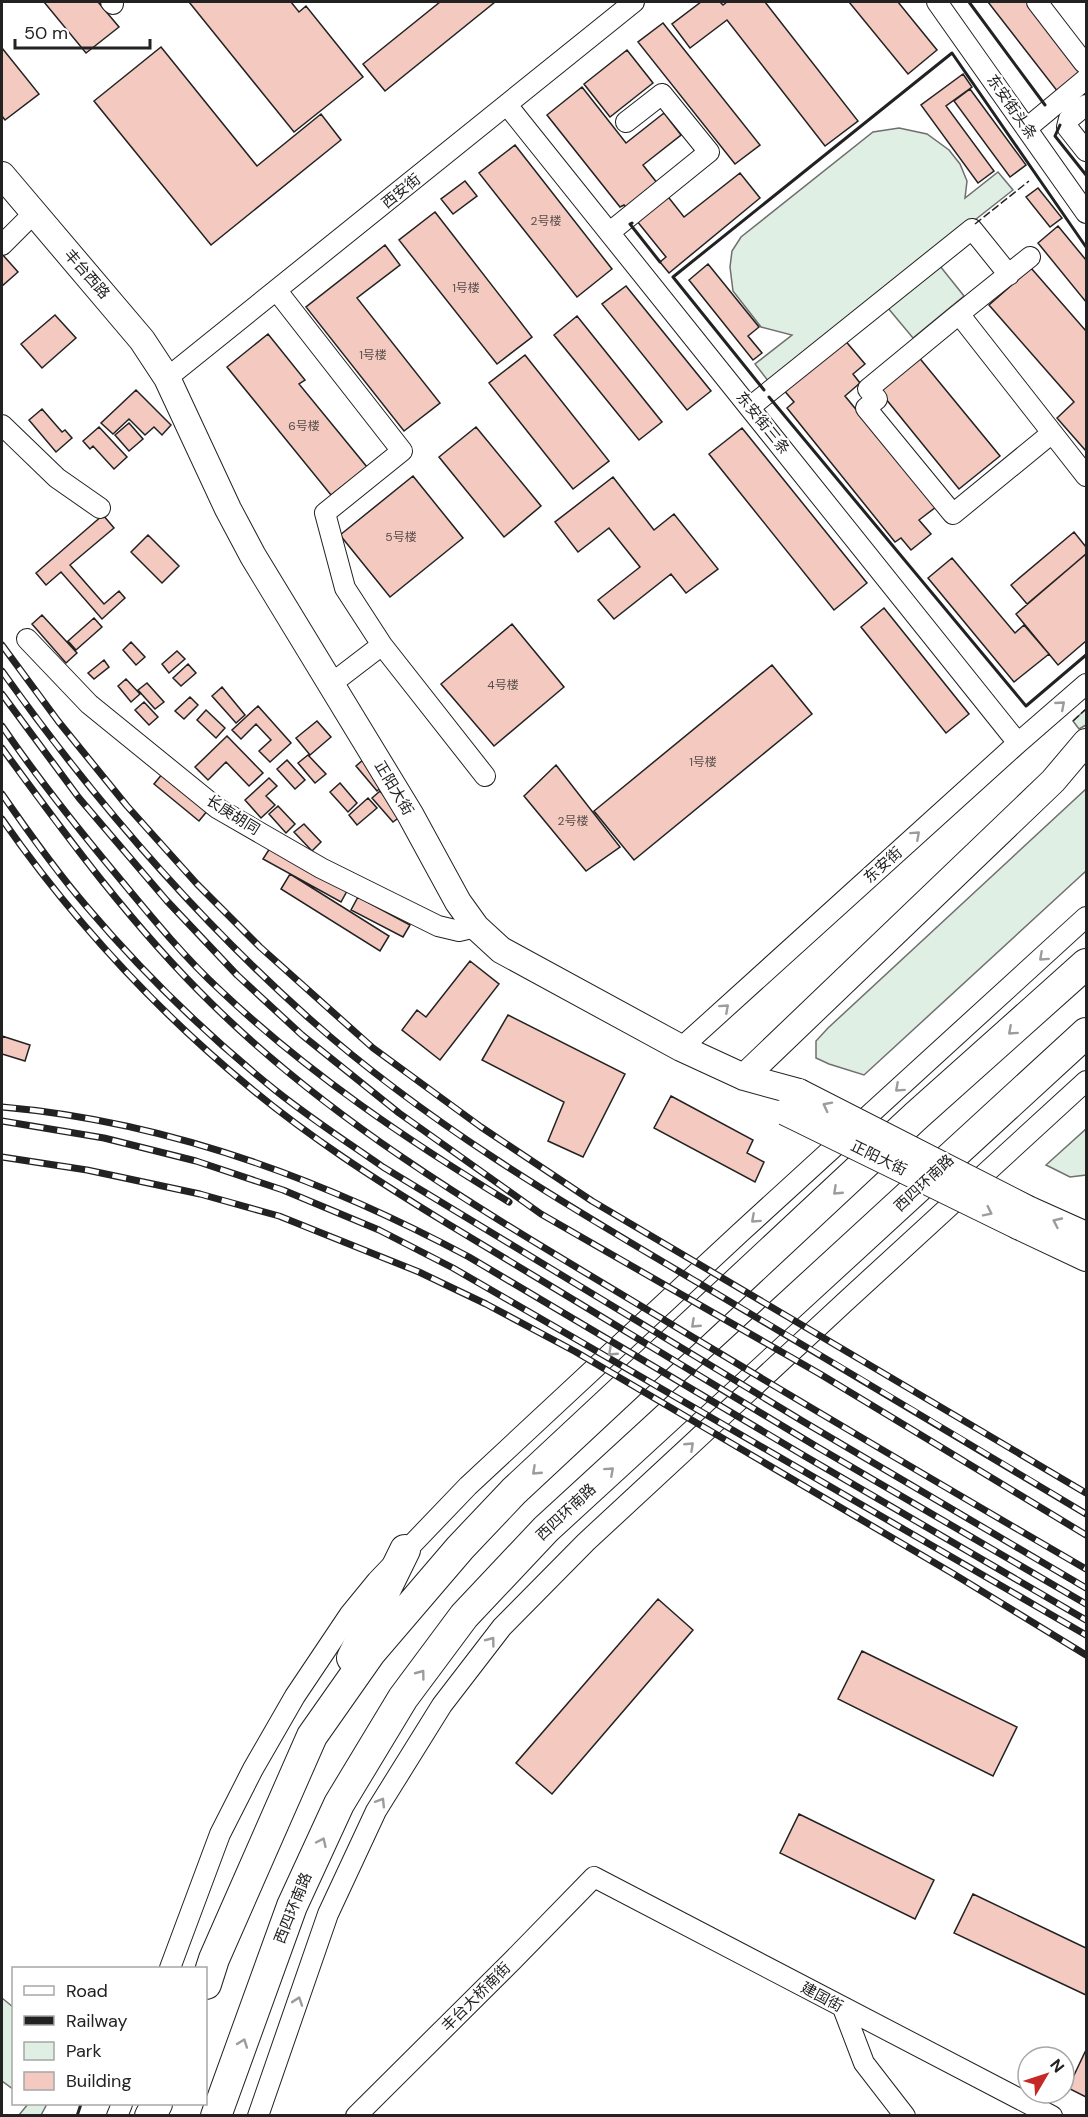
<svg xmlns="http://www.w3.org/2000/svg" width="1088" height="2117" font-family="'DM Sans','Noto Sans SC',sans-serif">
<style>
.green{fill:#e0efe3;stroke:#6f6f6f;stroke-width:1.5}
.building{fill:#f3c9c0;stroke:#222;stroke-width:1.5}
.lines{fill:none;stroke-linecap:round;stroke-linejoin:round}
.minor-casing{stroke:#222;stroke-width:22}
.major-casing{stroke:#222;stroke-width:28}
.highway-casing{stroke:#222;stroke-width:32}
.minor{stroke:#fff;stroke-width:20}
.major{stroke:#fff;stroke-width:26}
.highway{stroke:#fff;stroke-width:30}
.rail-casing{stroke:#222;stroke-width:7}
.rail{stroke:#fff;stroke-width:4.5;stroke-dasharray:14;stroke-linecap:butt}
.major-bridge-casing{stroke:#222;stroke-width:28;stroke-linecap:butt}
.major-bridge{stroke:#fff;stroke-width:26}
.fence{stroke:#222;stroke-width:1.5;stroke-dasharray:8 3;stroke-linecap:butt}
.wall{stroke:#222;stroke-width:3}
.oneway{stroke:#9c9c9c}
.labels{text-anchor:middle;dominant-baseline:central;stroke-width:4.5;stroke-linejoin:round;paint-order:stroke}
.number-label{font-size:12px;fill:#564c4a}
.street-label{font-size:15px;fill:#222;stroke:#fff}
</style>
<rect width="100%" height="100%" fill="#fff"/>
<!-- green -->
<path class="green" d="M899 128 927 134 949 150 960 164 967 181 965 198 998 172 1013 190 769 382 755 364 792 335 761 327 733 291 730 267 732 251 741 237 873 132Z
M940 266 964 296 913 338 888 308Z
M1086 709V725L1079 729 1073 721Z
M1086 789V871L864 1075 829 1064 816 1058V1041L828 1028Z
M1086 1129V1175L1070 1177 1046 1165Z
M2 1998 13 2007V2089L2 2081Z
M28 2104H47L41 2115H19Z"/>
<!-- building -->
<path class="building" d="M44 2H98L119 27 86 53Z
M189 2H291L299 12 306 6 363 77 294 132Z
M440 2H495L385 91 363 64Z
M701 2H720L723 5 727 2H765L858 121 825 146 727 20 690 48 672 24Z
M849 2H898L937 50 908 74Z
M988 2H1028L1083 73 1058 92Z
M663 23 760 145 735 164 638 42Z
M161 47 257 166 321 114 341 140 211 245 94 101Z
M2 48 39 94 5 120 2 116Z
M627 50 653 83 610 117 584 84Z
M963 74 972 87 946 106 994 171 978 183 921 105Z
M582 87 626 143 664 113 681 135 643 165 684 217 740 173 760 198 669 273 660 262 666 257 624 205 620 207 547 115Z
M970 89 1026 165 1010 177 954 101Z
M515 145 612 269 577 297 479 173Z
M465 181 477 196 453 214 441 199Z
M1038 188 1062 218 1050 227 1026 197Z
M435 212 532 337 497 364 399 240Z
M1058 226 1086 260V302L1038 243Z
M385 245 400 265 357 298 440 403 404 431 306 307Z
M2 254 18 272 2 286Z
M708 264 759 327 748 336 762 353 753 360 689 280Z
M1031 268 1086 331V451L1057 418 1074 402 989 305Z
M626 286 711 391 687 410 602 304Z
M55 315 76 338 42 368 21 344Z
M577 316 662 422 639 440 554 335Z
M268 334 305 380 299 384 367 467 331 495 227 367Z
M843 338 865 364 853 374 860 383 845 396 936 507 919 520 931 534 911 550 901 538 895 542 787 408 794 402 782 388Z
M525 355 609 461 573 489 489 383Z
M917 355 1000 456 959 489 877 388Z
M136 390 171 425 162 435 154 427 145 435 129 419 113 434 101 423Z
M42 409 62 432 65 430 72 438 56 452 29 420Z
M129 423 143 439 129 451 115 435Z
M99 427 127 457 114 469 93 446 90 449 83 441Z
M476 427 541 506 504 537 439 457Z
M742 428 867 583 834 610 709 454Z
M413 476 463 538 390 597 340 535Z
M613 477 654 530 674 514 718 569 686 593 671 574 614 619 598 600 640 567 609 528 578 552 555 522Z
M103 515 114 528 70 565 104 604 119 591 125 598 102 619 61 572 46 585 36 573Z
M1074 532 1086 547V554L1027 604 1011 585Z
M148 535 179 566 162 583 131 552Z
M1086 554V641L1058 665 1016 614Z
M952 558 1015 633 1024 625 1049 654 1014 682 928 578Z
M884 608 969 714 946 733 861 627Z
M42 615 77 653 66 663 32 624Z
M94 618 102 627 76 650 68 641Z
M512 624 564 687 494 746 441 684Z
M131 642 145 657 136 665 123 650Z
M177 651 185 659 169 673 162 664Z
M104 660 109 667 94 679 88 673Z
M188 664 196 673 181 686 173 678Z
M772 665 812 714 634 860 594 811Z
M126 679 140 694 131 702 118 686Z
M147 683 164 702 155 709 138 690Z
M222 687 245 715 236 723 212 696Z
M190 697 198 705 184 719 175 711Z
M144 702 158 717 149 725 135 710Z
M258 706 291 743 270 762 259 751 271 740 256 724 241 739 232 730Z
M206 710 225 728 216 738 197 720Z
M317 721 331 737 310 755 296 738Z
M227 736 263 773 249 786 226 762 208 780 195 767Z
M308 755 326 774 315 783 298 763Z
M364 759 385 784 377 791 356 766Z
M287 760 305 780 295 789 277 769Z
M556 765 620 847 586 871 524 796Z
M163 773 208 810 199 821 154 784Z
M269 778 277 786 266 796 275 805 261 818 245 800Z
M340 783 357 803 348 812 330 792Z
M380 791 401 816 393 822 372 798Z
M368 798 377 808 357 825 349 815Z
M278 806 295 824 286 833 269 814Z
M304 824 321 842 312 851 294 832Z
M270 848 347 891 341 902 263 859Z
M290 874 389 936 380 951 281 889Z
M358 897 410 925 403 937 351 910Z
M470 961 499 984 440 1060 402 1030 417 1010 426 1017Z
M508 1015 625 1074 583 1157 548 1141 564 1102 482 1060Z
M2 1036 30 1045 25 1061 2 1054Z
M671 1096 753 1140 747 1153 764 1162 755 1182 654 1128Z
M658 1599 693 1630 552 1794 516 1763Z
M862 1651 1017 1727 993 1776 838 1699Z
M799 1814 934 1880 915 1919 780 1853Z
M973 1894 1086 1948V1995L954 1933Z
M1085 2052 1086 2053V2097L1068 2088Z"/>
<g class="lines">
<defs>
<path id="minor" d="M111 2 113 4
M937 2 1086 213
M1037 2 1084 63
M507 105 1018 743
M1086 105 1069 119 1067 127 1086 151
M1027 128 1086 79
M610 232 709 152 662 94 626 122
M2 245 34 213
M1030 257 959 314 1086 476
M277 291 402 451 325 513 345 588 382 645
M959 314 868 389 877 399 866 408 953 514 1052 433
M167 378 634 2
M750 407 972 229 1009 275
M2 425 57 478 100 508
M27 639 89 704 217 808 321 868 438 926 459 931 476 927
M331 684 382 645 485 776
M681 1048 1018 743 1086 684
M170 1968 220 1834 253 1769 295 1696 350 1614 377 1581 468 1486 741 1232 1086 917
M843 2008 864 2063 905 2116
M117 2116 122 2104
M258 2116 328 1914 376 1811 442 1705 502 1627 586 1542 845 1302 1086 1081
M356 2116 513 1960 594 1877 1052 2116"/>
<path id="major" d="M2 175 142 340 167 378 228 509 253 556 410 814 458 902 476 927 501 950 681 1048 744 1077 799 1092
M744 1077 1053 781 1086 742
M1028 1209 1086 1235
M1018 1226 1086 1258"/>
<path id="highway" d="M352 1658 405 1550
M206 1984 214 1959 312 1736 371 1652 460 1548 514 1491 916 1116 1086 964
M150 2116 157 2104
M216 2116 292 1906 339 1804 403 1698 464 1616 546 1529 1086 1033"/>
</defs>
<!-- minor casing -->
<use href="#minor" class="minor-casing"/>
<!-- major casing -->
<use href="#major" class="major-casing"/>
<!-- highway casing -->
<use href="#highway" class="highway-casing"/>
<!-- minor -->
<use href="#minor" class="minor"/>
<!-- major -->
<use href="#major" class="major"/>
<!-- highway -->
<use href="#highway" class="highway"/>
<defs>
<path id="rail" d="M2 645 58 721 127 806 197 884 260 947 373 1048 481 1127 592 1201 1086 1493
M2 671C91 796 196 918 311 1020 428 1124 563 1203 697 1282 827 1359 957 1436 1086 1514
M2 694 79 798 167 901 237 975 302 1035 399 1113 541 1214 820 1374 1086 1535
M2 726C37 777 75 825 115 873 149 914 182 955 221 991 308 1073 407 1140 509 1202
M2 748C67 837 133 927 212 1004 331 1121 474 1206 616 1291 772 1385 929 1478 1086 1569
M2 794C29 833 56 871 87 907 143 973 208 1036 275 1090 310 1118 347 1142 383 1167L804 1422 1086 1588
M2 819C71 918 155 1009 248 1086 309 1137 376 1180 443 1221L819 1448 1086 1604
M2 1107C165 1121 325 1180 469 1257L808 1458 1086 1620
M2 1121 104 1138 196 1161 283 1190 379 1230 453 1268 562 1331 1086 1635
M2 1157 87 1170 200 1194 279 1216 419 1272 486 1304 576 1352 952 1573 1086 1655"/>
</defs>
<!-- rail casing -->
<use href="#rail" class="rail-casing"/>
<!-- rail -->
<use href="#rail" class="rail"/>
<defs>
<path id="major-bridge" d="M799 1092 1028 1209
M785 1112 1018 1226"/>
</defs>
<!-- major-bridge casing -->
<use href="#major-bridge" class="major-bridge-casing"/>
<!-- major-bridge -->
<use href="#major-bridge" class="major-bridge"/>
<!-- fence -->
<path class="fence" d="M975 224 1029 181
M1073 721 1086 709"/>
<!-- wall -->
<path class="wall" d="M969 2 1045 105
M1060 125 1055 136 1086 175
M632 223 630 224 660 262
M764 390 673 277 952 53 1086 247
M769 397 1026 706 1086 655
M77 2116 81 2104"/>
</g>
<!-- one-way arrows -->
<defs><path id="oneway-chevron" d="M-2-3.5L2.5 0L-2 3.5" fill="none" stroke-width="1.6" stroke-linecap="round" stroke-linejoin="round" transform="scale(1.5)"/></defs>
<g class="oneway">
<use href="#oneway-chevron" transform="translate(1061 705) rotate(-41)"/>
<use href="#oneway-chevron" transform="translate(916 835) rotate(-42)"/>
<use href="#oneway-chevron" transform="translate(1043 957) rotate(138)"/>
<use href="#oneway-chevron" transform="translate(725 1008) rotate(-42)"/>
<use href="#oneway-chevron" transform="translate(1012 1031) rotate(138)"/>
<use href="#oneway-chevron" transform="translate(899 1088) rotate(138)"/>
<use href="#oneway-chevron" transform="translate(827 1106) rotate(-153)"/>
<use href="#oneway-chevron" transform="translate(837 1191) rotate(137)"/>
<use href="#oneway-chevron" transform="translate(988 1212) rotate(26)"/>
<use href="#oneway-chevron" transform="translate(755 1219) rotate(138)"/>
<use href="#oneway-chevron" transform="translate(1057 1222) rotate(-155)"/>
<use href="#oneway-chevron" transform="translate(695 1324) rotate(137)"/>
<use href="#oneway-chevron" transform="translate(612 1352) rotate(137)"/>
<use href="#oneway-chevron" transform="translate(690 1446) rotate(-43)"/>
<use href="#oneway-chevron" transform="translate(536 1471) rotate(137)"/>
<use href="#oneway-chevron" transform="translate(610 1471) rotate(-42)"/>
<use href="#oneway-chevron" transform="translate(491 1641) rotate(-53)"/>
<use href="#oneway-chevron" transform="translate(421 1674) rotate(-53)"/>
<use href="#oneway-chevron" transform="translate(381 1802) rotate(-58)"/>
<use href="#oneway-chevron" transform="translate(322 1842) rotate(-65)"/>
<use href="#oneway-chevron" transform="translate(298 2001) rotate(-71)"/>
<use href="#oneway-chevron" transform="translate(243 2043) rotate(-70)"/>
</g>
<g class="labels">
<!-- number labels -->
<g class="number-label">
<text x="546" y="221">2号楼</text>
<text x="466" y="288">1号楼</text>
<text x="373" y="355">1号楼</text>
<text x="304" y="426">6号楼</text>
<text x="401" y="537">5号楼</text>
<text x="503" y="685">4号楼</text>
<text x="703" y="762">1号楼</text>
<text x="573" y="821">2号楼</text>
</g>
<!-- street labels -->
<g class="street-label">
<text transform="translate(1012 107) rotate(55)">东安街头条</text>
<text transform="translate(401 191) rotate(-39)">西安街</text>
<text transform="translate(87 274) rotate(49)">丰台西路</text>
<text transform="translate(763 423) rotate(51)">东安街三条</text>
<text transform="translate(394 788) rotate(59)">正阳大街</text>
<text transform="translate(233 815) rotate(32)">长庚胡同</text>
<text transform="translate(883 865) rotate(-42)">东安街</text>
<text transform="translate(879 1158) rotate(26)">正阳大街</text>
<text transform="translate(924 1183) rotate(-43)">西四环南路</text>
<text transform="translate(566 1512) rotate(-43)">西四环南路</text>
<text transform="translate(293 1908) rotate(-68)">西四环南路</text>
<text transform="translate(476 1997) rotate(-45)">丰台大桥南街</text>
<text transform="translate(822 1997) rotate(28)">建国街</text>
</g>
</g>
<!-- border -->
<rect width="1088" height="2117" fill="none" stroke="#222222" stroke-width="6"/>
<!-- legend -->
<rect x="12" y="1967" width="195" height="138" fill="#ffffff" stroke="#a7a7a7" stroke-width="1.5"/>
<rect x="24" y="1986" width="30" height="9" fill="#ffffff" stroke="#a7a7a7" stroke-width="1.5"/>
<text x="66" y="1997" font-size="18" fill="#222222">Road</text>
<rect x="24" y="2016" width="30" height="9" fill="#222222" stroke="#a7a7a7" stroke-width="1.5"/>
<text x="66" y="2027" font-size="18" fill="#222222">Railway</text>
<rect x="24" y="2042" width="30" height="18" fill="#e0efe3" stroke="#a7a7a7" stroke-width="1.5"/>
<text x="66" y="2057" font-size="18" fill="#222222">Park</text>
<rect x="24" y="2072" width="30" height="18" fill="#f3c9c0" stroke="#a7a7a7" stroke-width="1.5"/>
<text x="66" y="2087" font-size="18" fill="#222222">Building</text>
<!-- north arrow -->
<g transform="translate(1046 2075) rotate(51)"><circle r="28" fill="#ffffff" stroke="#a7a7a7" stroke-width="1.5"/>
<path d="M0-4.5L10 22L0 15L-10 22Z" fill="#c62828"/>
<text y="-9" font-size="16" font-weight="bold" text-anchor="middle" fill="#222222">N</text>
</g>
<!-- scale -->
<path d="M15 39v9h135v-9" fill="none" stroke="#222222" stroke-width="3"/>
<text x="24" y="39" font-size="18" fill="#222222" stroke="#ffffff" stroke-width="4.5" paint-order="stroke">50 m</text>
</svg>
